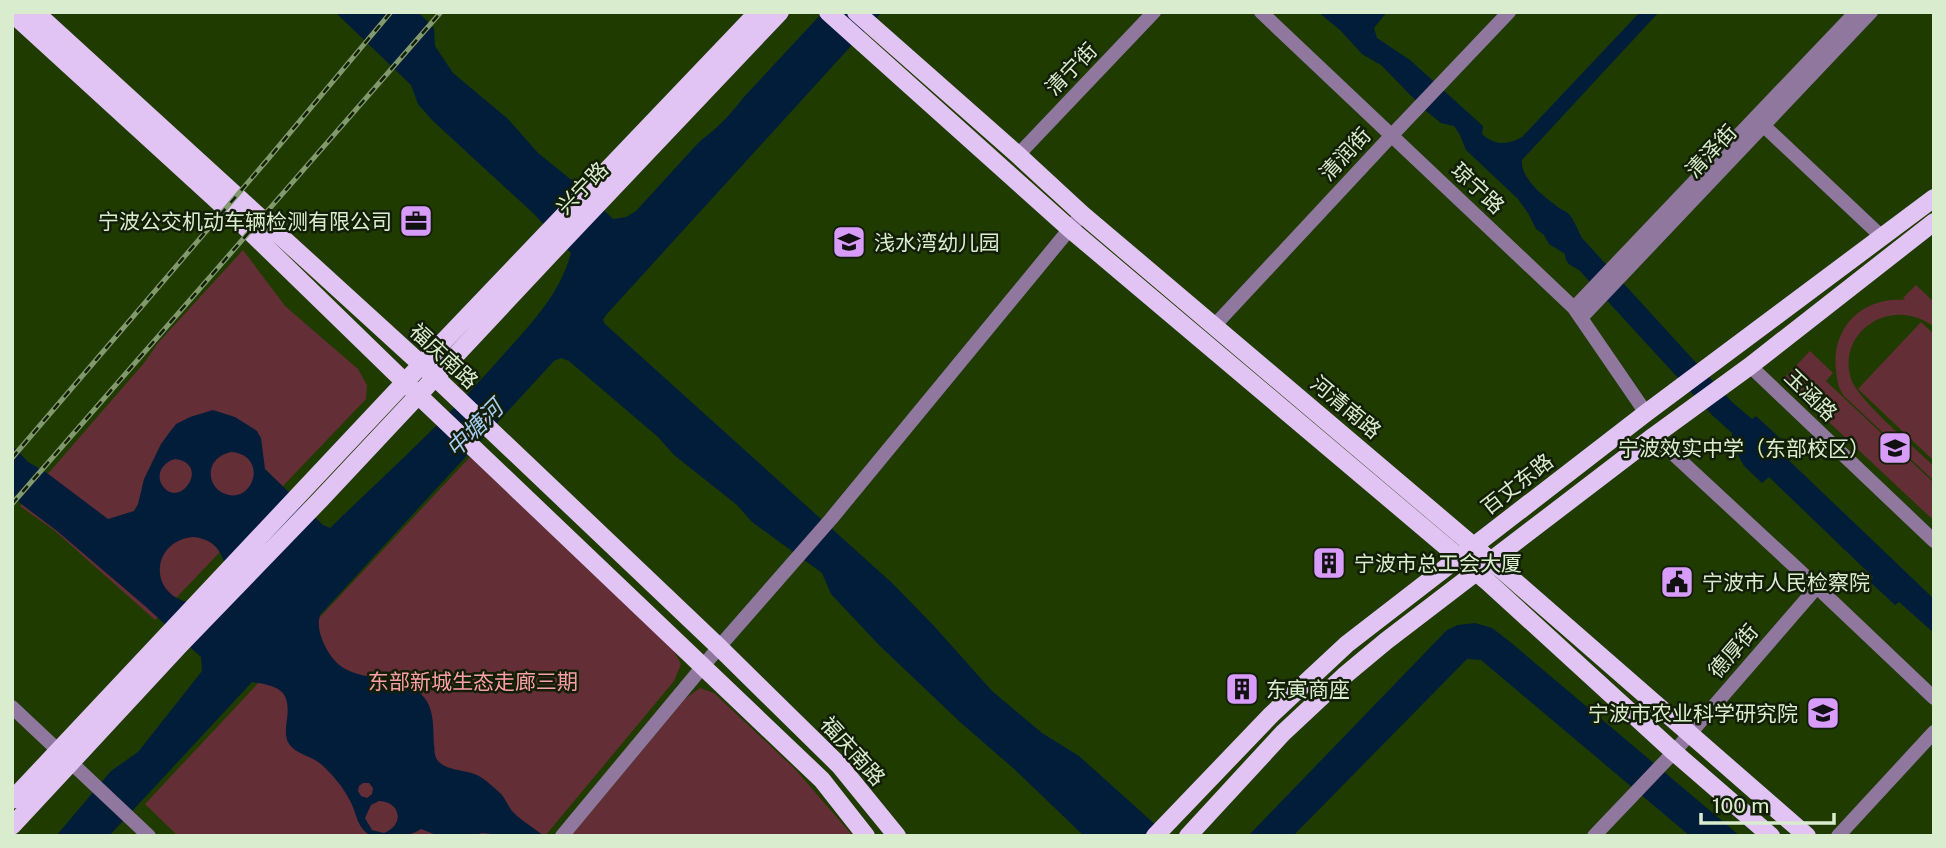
<svg xmlns="http://www.w3.org/2000/svg" width="1946" height="848" font-family="'Public Sans','Noto Sans SC',sans-serif">
<style>
.green{fill:#642e36}
.water{fill:#021d3a;fill-rule:evenodd}
.lines{fill:none;stroke-linecap:round;stroke-linejoin:round}
.minor{stroke:#8f779e;stroke-width:14}
.major{stroke:#e2c4f4;stroke-width:18}
.rail-casing{stroke:#82996d;stroke-width:5}
.rail{stroke:#121e07;stroke-width:2.5;stroke-dasharray:8;stroke-linecap:butt}
.labels{text-anchor:middle;dominant-baseline:central;stroke-width:5;stroke-linejoin:round;paint-order:stroke}
.street-label{font-size:21px;fill:#daecce;stroke:#121e07}
.poi-label{font-size:21px;fill:#daecce;stroke:#121e07;text-anchor:start}
.park-label{font-size:21px;fill:#fd9faa;stroke:#121e07}
.water-label{font-size:23px;font-style:italic;fill:#a8cbf3;stroke:#121e07}
</style>
<rect width="100%" height="100%" fill="#1f3b00"/>
<!-- green -->
<path class="green" d="M243 250 285 306 358 369 367 385 366 399 155 620 55 531 20 506 144 363 158 343Z
M1916 285 1934 302V327C1894 295 1836 330 1851 379 1858 400 1915 448 1934 466V481L1844 396C1838 388 1837 380 1836 370 1831 328 1862 296 1905 300L1903 298Z
M1921 322 1934 334V461L1858 389Z
M1810 351 1833 373 1826 381 1934 483V515L1931 518 1783 379Z
M470 457 673 650 681 664 674 681 545 836H178L145 804Z
M700 688 714 693 795 769 853 836H571L685 699Z"/>
<!-- water -->
<path class="water" d="M335 12H418L434 28 435 46 453 73 508 119 538 153 579 186 613 219 626 217 636 211 700 141C717 129 731 114 743 98L823 12H882L606 315 603 320 605 324 892 583 934 626 992 691 1042 733 1079 756 1168 836H1084L1013 768 960 722 879 645 831 594 822 573 752 522 737 505 674 455 658 437 569 361 561 358 554 361 320 615C317 625 320 636 325 646 346 689 385 668 417 691 435 703 433 725 434 745 435 748 434 752 435 755 440 772 466 769 477 775 485 779 495 788 502 795 506 800 509 808 514 813 522 821 534 828 544 836H510L482 833 472 836H439L421 829C407 839 388 836 371 836 355 826 358 814 349 799 343 787 332 774 322 765 312 755 293 755 287 740 285 733 286 726 287 719 291 690 278 686 252 682L109 836H56L111 771 138 752 202 671 201 657 145 606 57 531 20 503 12 492V445L28 462 47 473 108 519 134 511 138 504 144 479 161 444 169 433 176 424 190 417 213 410 235 417 257 431 261 438 265 469 323 525 330 528C389 471 450 416 504 354 531 324 560 294 571 253L534 214 432 120 418 104 411 85ZM231 452C270 455 253 507 223 493 218 491 214 486 212 481 207 466 217 455 231 452ZM175 459C212 464 179 511 162 485 155 473 164 462 175 459ZM192 537C210 538 221 548 225 565L187 602C148 592 152 542 192 537ZM363 783H369L373 788 372 794 367 798 361 796 358 791 359 786ZM379 801C401 802 405 825 384 833L372 830 365 818 371 805Z
M1318 12H1349L1363 14 1367 12H1387L1374 28 1377 38 1410 60 1483 126 1482 134C1495 146 1508 145 1522 137L1640 12H1659L1522 160C1520 177 1541 194 1554 204 1558 208 1564 210 1568 213 1574 219 1578 231 1582 238L1732 402 1752 419 1756 416 1782 440 1776 448 1934 599V633L1899 602 1895 605 1870 582 1873 577 1769 477 1762 483 1744 466 1734 448 1732 433 1712 415 1579 270C1571 266 1565 263 1565 254L1549 244 1544 235 1536 229 1528 213 1518 199 1466 150 1460 135 1454 126 1441 123 1426 111 1381 65 1362 54 1340 30Z
M1475 623 1492 628 1509 641 1740 836H1690L1481 660 1467 659 1293 836H1248L1447 630 1458 625Z"/>
<g class="lines">
<!-- minor -->
<path class="minor" d="M1261 12 1574 308 1646 413
M1764 126 1882 237
M1018 155 1154 12
M1574 308 1856 12
M1581 318 1871 12
M1214 326 1392 135 1509 12
M1750 366 1934 541
M1654 436 1817 587 1934 698
M12 707 149 836
M562 836 719 647 831 519 1082 214
M1594 836 1674 752 1817 587
M1838 836 1934 732"/>
<!-- major -->
<path class="major" d="M35 12 435 377 719 647 840 766 897 836
M828 12 1070 229 1488 582 1674 752 1771 836
M856 12 1018 155 1082 214 1503 571 1807 836
M12 13 233 215 418 395 822 780 866 836
M12 800 421 365 758 12
M12 826 180 645 321 499 558 246 780 12
M1155 836 1271 715 1347 644 1646 413 1934 198
M1188 836 1283 733 1344 676 1386 641 1654 436 1750 366 1934 222"/>
<defs>
<path id="rail" d="M12 458 268 159 391 12
M12 504 441 12"/>
</defs>
<!-- rail casing -->
<use href="#rail" class="rail-casing"/>
<!-- rail -->
<use href="#rail" class="rail"/>
</g>
<!-- icons -->
<defs>
<symbol id="office-square" viewBox="-11 -11 22 22"><rect x="-9" y="-9" width="18" height="18" rx="4" fill="#d79bf9" stroke="#121e07"/><path d="M-6-3h4V-5.5h4V-3h4V5H-6ZM-1-4.5V-3h2v-1.5ZM-6 0V1H6V0Z" fill="#111"/></symbol>
<symbol id="school-square" viewBox="-11 -11 22 22"><rect x="-9" y="-9" width="18" height="18" rx="4" fill="#d79bf9" stroke="#121e07"/><path d="M0-5L7-2L0 1L-7-2ZM-4 1L0 2.5L4 1V4Q0 6-4 4Z" fill="#111"/></symbol>
<symbol id="building-square" viewBox="-11 -11 22 22"><rect x="-9" y="-9" width="18" height="18" rx="4" fill="#d79bf9" stroke="#121e07"/><path d="M-4-6H4V6H1V3H-1V6H-4ZM-2.5-4.3h1.7v1.8h-1.7ZM.8-4.3h1.7v1.8H.8ZM-2.5-1h1.7V.8h-1.7ZM.8-1h1.7V.8H.8Z" fill="#111"/></symbol>
<symbol id="civic-square" viewBox="-11 -11 22 22"><rect x="-9" y="-9" width="18" height="18" rx="4" fill="#d79bf9" stroke="#121e07"/><path d="M-.6-6.5H3V-4.5H.6V-3L4-1V1h2V6H-6V1h2V-1L-.6-3ZM-1.2 2.5V6h2.4V2.5Z" fill="#111"/></symbol>
<symbol id="university-square" viewBox="-11 -11 22 22"><rect x="-9" y="-9" width="18" height="18" rx="4" fill="#d79bf9" stroke="#121e07"/><path d="M0-5L7-2L0 1L-7-2ZM-4 1L0 2.5L4 1V4Q0 6-4 4Z" fill="#111"/></symbol>
</defs>
<g fill-rule="evenodd">
<use href="#office-square" x="397" y="202" width="38" height="38"/>
<use href="#school-square" x="830" y="223" width="38" height="38"/>
<use href="#school-square" x="1876" y="429" width="38" height="38"/>
<use href="#building-square" x="1310" y="544" width="38" height="38"/>
<use href="#civic-square" x="1658" y="563" width="38" height="38"/>
<use href="#building-square" x="1223" y="670" width="38" height="38"/>
<use href="#university-square" x="1804" y="694" width="38" height="38"/>
</g>
<g class="labels">
<!-- street labels -->
<g class="street-label">
<text transform="translate(1071 69) rotate(-46)">清宁街</text>
<text transform="translate(1711 151) rotate(-47)">清泽街</text>
<text transform="translate(1345 154) rotate(-47)">清润街</text>
<text transform="translate(582 188) rotate(-46)">兴宁路</text>
<text transform="translate(1478 188) rotate(43)">琼宁路</text>
<text transform="translate(444 356) rotate(43)">福庆南路</text>
<text transform="translate(1811 395) rotate(44)">玉涵路</text>
<text transform="translate(1346 407) rotate(40)">河清南路</text>
<text transform="translate(1517 484) rotate(-38)">百丈东路</text>
<text transform="translate(1733 651) rotate(-49)">德厚街</text>
<text transform="translate(853 751) rotate(48)">福庆南路</text>
</g>
<!-- poi labels -->
<g class="poi-label">
<text x="392" y="221" text-anchor="end">宁波公交机动车辆检测有限公司</text>
<text x="874" y="242">浅水湾幼儿园</text>
<text x="1870" y="448" text-anchor="end">宁波效实中学（东部校区）</text>
<text x="1354" y="563">宁波市总工会大厦</text>
<text x="1702" y="582">宁波市人民检察院</text>
<text x="1266" y="689">东寅商座</text>
<text x="1798" y="713" text-anchor="end">宁波市农业科学研究院</text>
</g>
<!-- park labels -->
<g class="park-label">
<text x="473" y="681">东部新城生态走廊三期</text>
</g>
<!-- water labels -->
<g class="water-label">
<text transform="translate(474 428) rotate(-45)">中塘河</text>
</g>
</g>
<!-- border -->
<rect width="1946" height="848" fill="none" stroke="#daecce" stroke-width="28"/>
<!-- scale -->
<path d="M1701 813v10h133v-10" fill="none" stroke="#daecce" stroke-width="3.5"/>
<text x="1712" y="813" font-size="21" fill="#daecce" stroke="#121e07" stroke-width="5" paint-order="stroke">100 m</text>
</svg>
